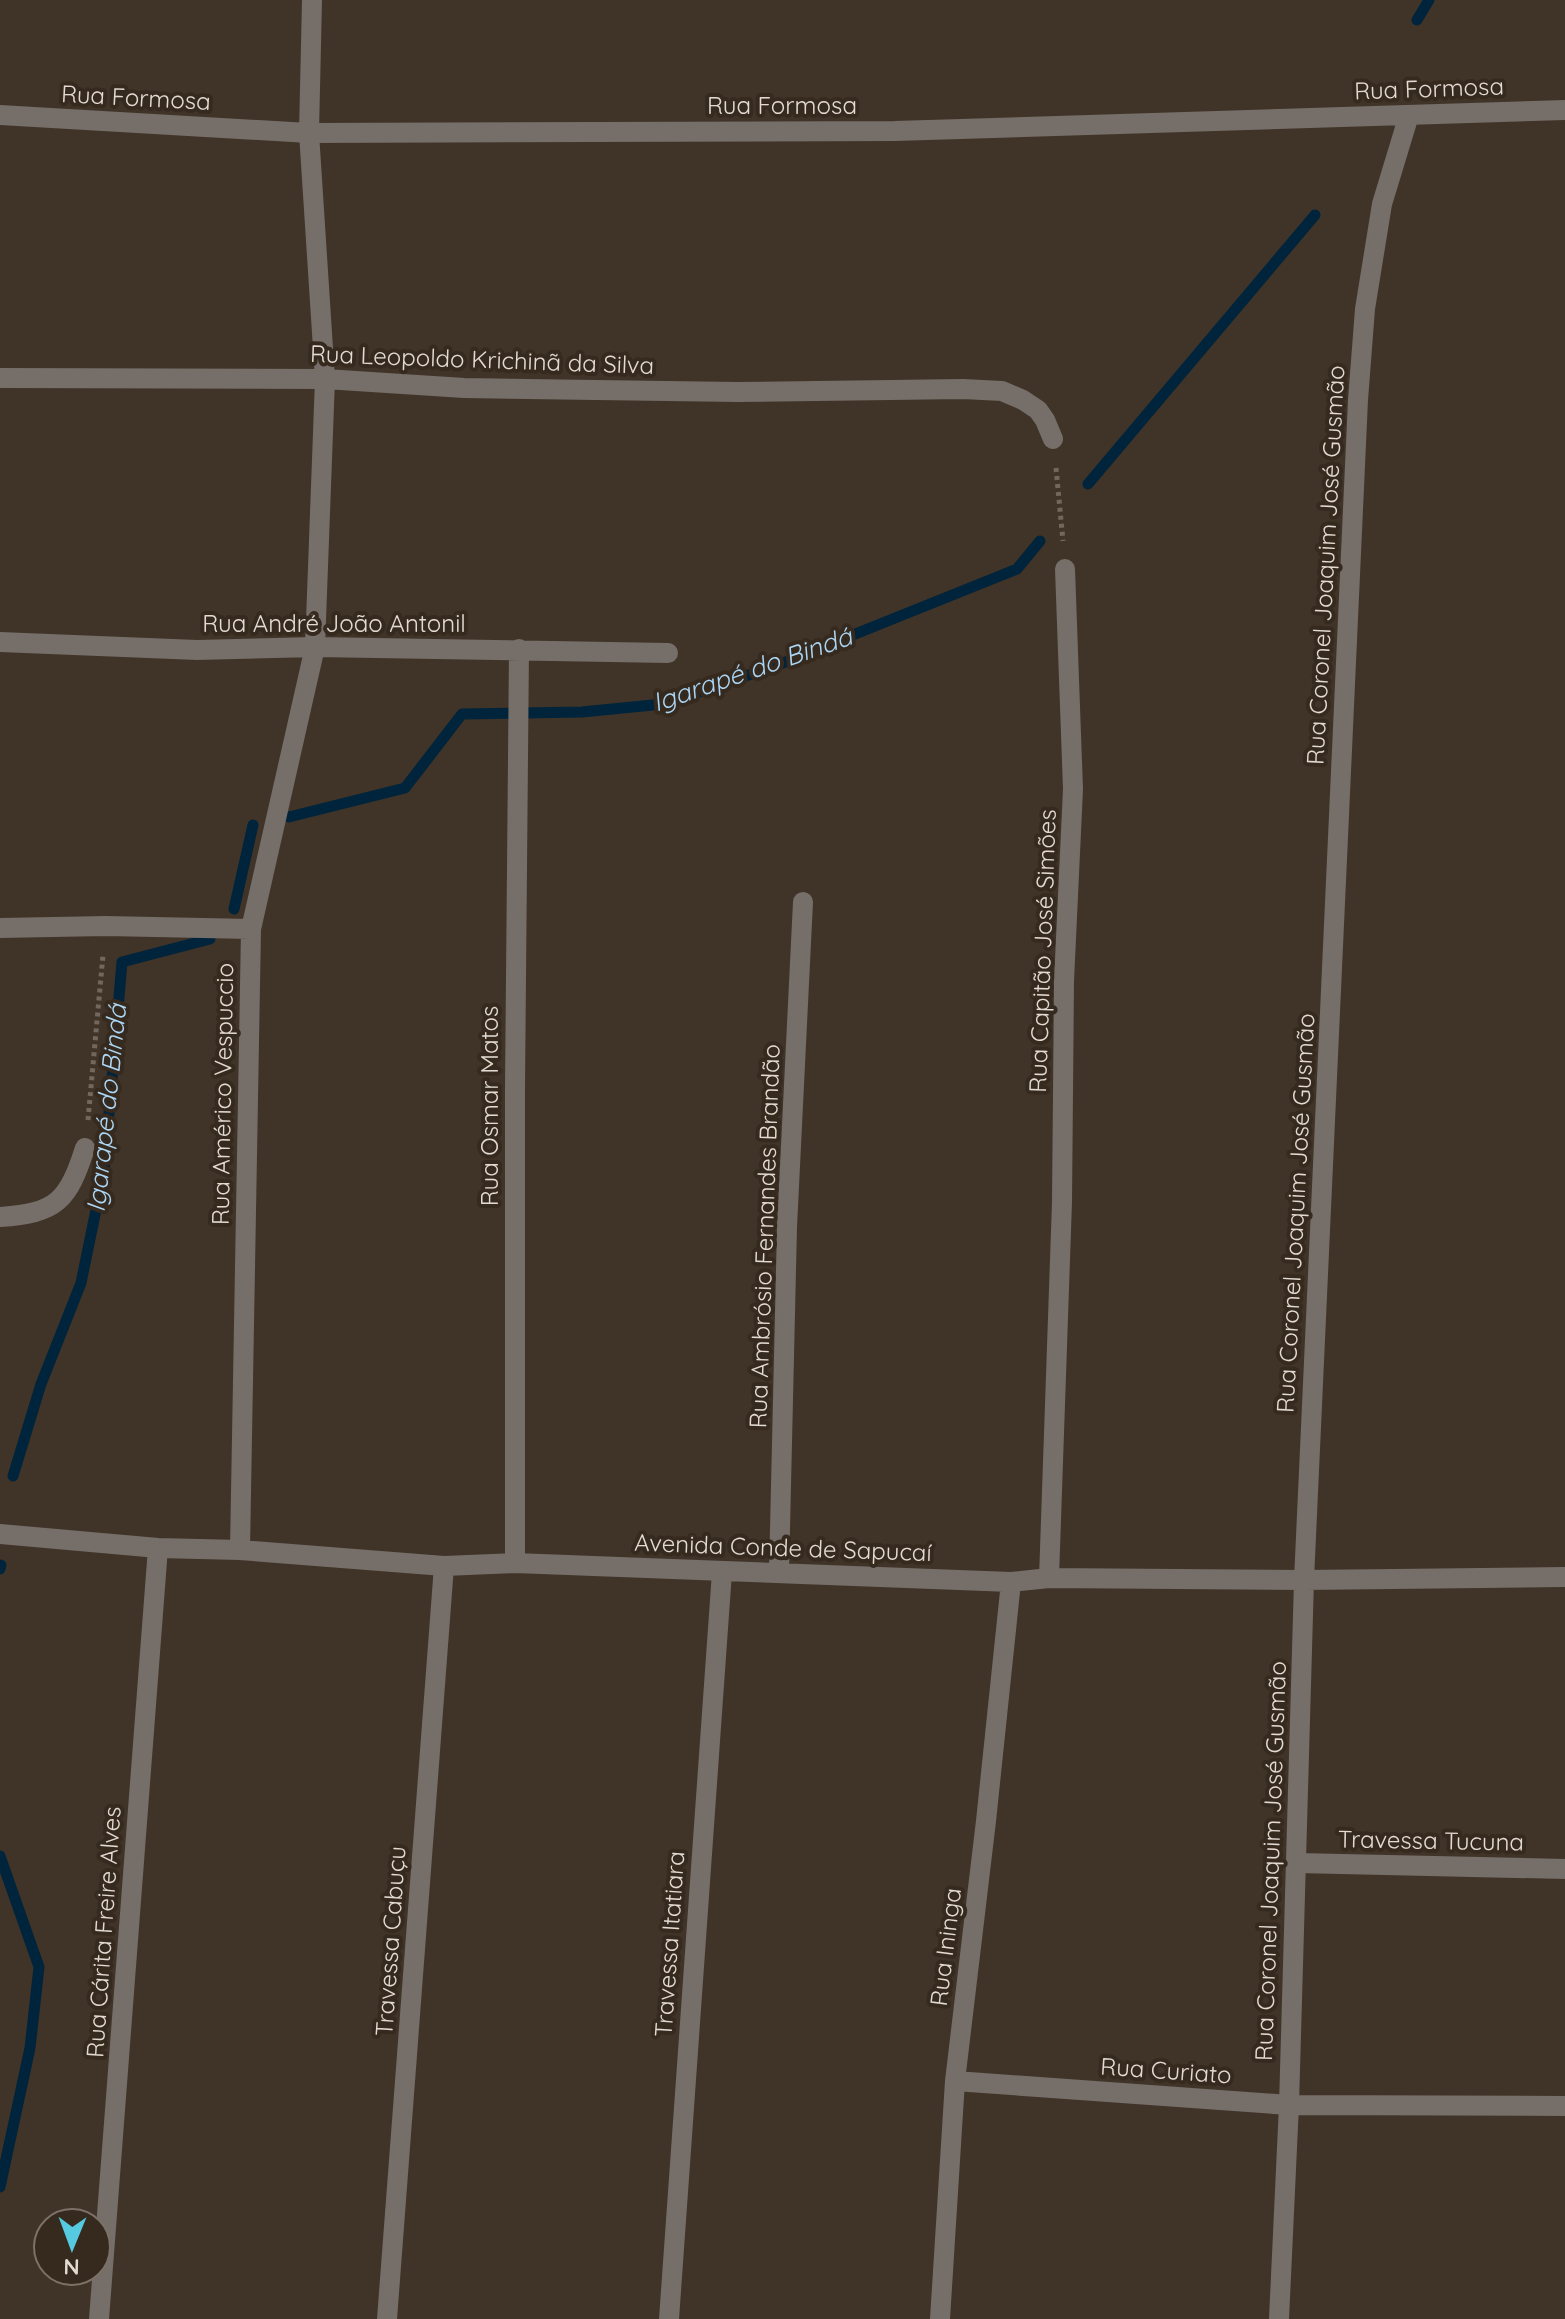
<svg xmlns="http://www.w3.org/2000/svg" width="1565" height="2319" font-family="Quicksand,sans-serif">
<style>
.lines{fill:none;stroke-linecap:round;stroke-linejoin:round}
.stream{stroke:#00243b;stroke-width:11}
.path{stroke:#72675c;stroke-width:5;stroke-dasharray:4 4;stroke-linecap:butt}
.minor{stroke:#766e69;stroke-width:20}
.labels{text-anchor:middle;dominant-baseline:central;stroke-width:8;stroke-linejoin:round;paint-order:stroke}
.street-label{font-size:24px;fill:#e3dbd3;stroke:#362a1e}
.water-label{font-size:26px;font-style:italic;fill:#abd6f5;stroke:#362a1e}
</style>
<rect width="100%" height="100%" fill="#403428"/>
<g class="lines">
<!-- stream -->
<path class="stream" d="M1417 20 1429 0
M1088 484 1315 215
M289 817 405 788 462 714 582 712 663 704 778 665 1017 569 1040 541
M234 909 253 825
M13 1476 41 1384 81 1283 104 1171 122 962 210 939
M0 1569 1 1565
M0 1856 39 1967 30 2048 0 2187"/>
<!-- path -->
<path class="path" d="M1056 468 1063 541
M88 1120 103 955"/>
<!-- minor -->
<path class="minor" d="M0 115 309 133 895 131 1565 110
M0 378 325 379 464 388 737 392 963 389 1002 391 1023 400 1038 410 1045 420 1053 439
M0 642 197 650 315 647 668 653
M0 928 106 926 251 929
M0 1217C57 1213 68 1201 85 1148
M0 1534 158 1548 240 1550 444 1566 515 1563 1011 1582 1049 1578 1304 1580 1565 1577
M240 1550 251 929 315 647 325 379 309 133 312 0
M515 1563V1086L519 649
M779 1572 787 1227 803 902
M1049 1578 1062 1202 1064 981 1073 789 1065 569
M1297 1863 1565 1869
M955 2081 1289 2105 1565 2106
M99 2319 158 1548
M387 2319 444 1566
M669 2319 722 1572
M940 2319 955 2081 986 1821 1011 1582
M1279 2319 1289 2105 1304 1580 1358 400 1365 309 1382 204 1409 115"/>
</g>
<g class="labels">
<!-- street labels -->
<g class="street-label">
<text transform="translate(1429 88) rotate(-2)">Rua Formosa</text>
<text transform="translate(136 97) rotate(3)">Rua Formosa</text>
<text x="782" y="105">Rua Formosa</text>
<text transform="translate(482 359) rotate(2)">Rua Leopoldo Krichinã da Silva</text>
<text transform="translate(1325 565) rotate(-87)">Rua Coronel Joaquim José Gusmão</text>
<text x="334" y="623">Rua André João Antonil</text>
<text transform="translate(1042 951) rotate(-88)">Rua Capitão José Simões</text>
<text transform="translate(222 1094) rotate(-89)">Rua Américo Vespuccio</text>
<text transform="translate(489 1106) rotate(-90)">Rua Osmar Matos</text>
<text transform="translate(1295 1213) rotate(-87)">Rua Coronel Joaquim José Gusmão</text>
<text transform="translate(764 1236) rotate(-88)">Rua Ambrósio Fernandes Brandão</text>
<text transform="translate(783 1547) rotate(2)">Avenida Conde de Sapucaí</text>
<text transform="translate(1431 1840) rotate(1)">Travessa Tucuna</text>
<text transform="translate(1270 1861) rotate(-88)">Rua Coronel Joaquim José Gusmão</text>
<text transform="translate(103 1932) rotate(-86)">Rua Cárita Freire Alves</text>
<text transform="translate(390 1941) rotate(-86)">Travessa Cabuçu</text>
<text transform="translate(669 1944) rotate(-86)">Travessa Itatiara</text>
<text transform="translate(945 1947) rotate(-83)">Rua Ininga</text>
<text transform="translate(1166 2070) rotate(4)">Rua Curiato</text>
</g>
<!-- water labels -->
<g class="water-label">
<text transform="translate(752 669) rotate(-19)">Igarapé do Bindá</text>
<text transform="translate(106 1108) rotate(-84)">Igarapé do Bindá</text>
</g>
</g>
<!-- north arrow -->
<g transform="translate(72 2247) rotate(181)"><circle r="38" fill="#362a1e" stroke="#7b7166" stroke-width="2"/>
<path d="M0-6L14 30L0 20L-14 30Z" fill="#55cae0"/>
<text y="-12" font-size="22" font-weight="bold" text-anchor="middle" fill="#e3dbd3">N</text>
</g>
</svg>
